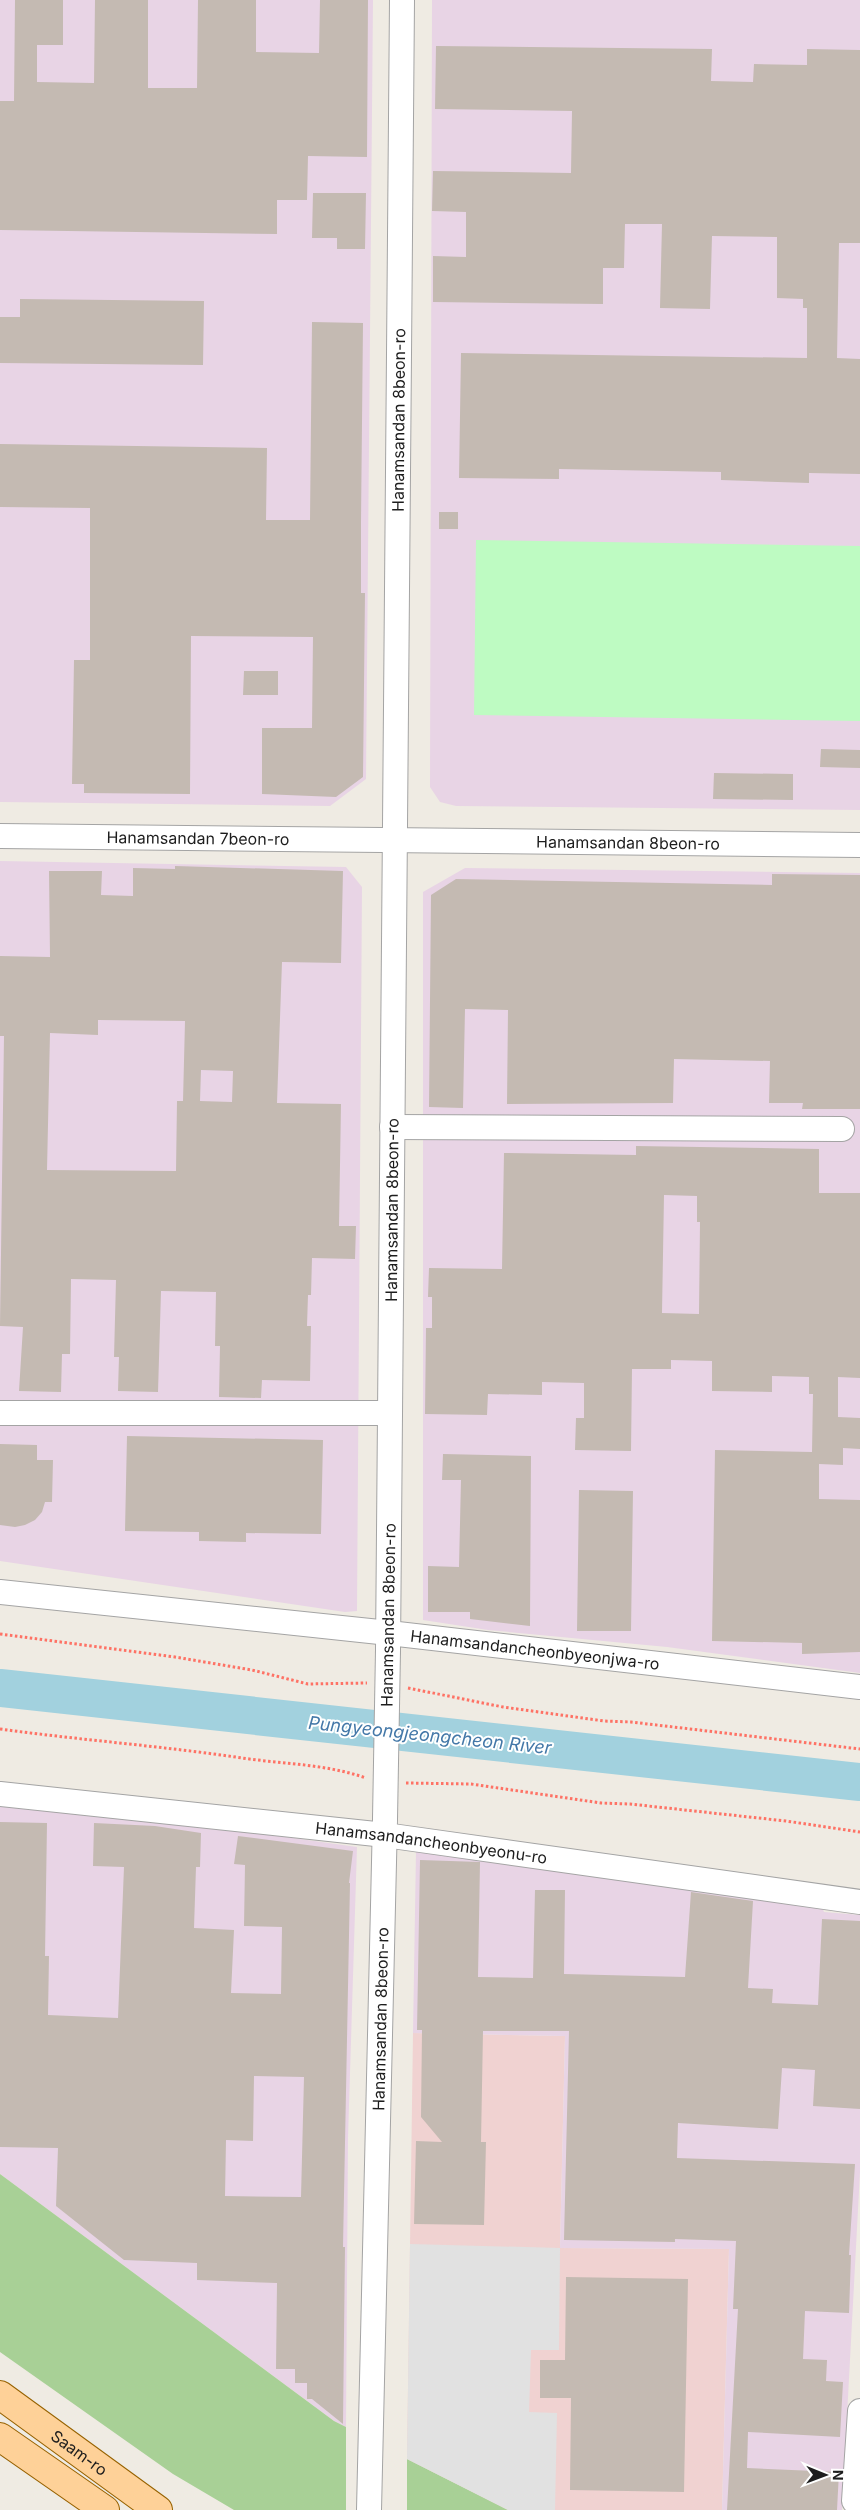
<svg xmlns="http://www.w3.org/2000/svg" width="860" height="2510" font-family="Inter,sans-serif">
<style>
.commercial{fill:#f0d2d1}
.industrial{fill:#e8d4e5}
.forest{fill:#a8d096}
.park{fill:#befbc2}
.parking{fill:#e1e1e1}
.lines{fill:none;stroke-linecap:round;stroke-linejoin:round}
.river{stroke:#a2d1de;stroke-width:38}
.building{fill:#c4bab2;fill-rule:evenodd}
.minor-casing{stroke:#a4a4a4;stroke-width:26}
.major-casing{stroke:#976200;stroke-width:30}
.path{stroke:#fe7265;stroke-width:3;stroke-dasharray:2.5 2.5;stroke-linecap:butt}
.minor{stroke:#fff;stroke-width:24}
.major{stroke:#fed198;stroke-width:28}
.minor-bridge-casing{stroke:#a4a4a4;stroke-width:26;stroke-linecap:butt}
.minor-bridge{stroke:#fff;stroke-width:24}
.labels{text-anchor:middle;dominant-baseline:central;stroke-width:4;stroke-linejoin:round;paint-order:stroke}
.street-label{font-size:16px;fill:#1d1d1d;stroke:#fff}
.water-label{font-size:18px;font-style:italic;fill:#4478a8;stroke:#fff}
</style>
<rect width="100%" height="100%" fill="#efebe3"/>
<!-- commercial -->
<path class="commercial" d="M413 2033 565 2036 560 2248 729 2249 722 2510H508L407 2459Z"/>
<!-- industrial -->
<path class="industrial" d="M0 0H373L366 779 330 806 0 802Z
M432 0H860V810L456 806 440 802 430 787Z
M0 861 346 867 362 887 357 1611 345 1612 0 1561Z
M465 868 860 873V1673L667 1647 488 1630 423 1620V892Z
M0 1804 229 1829 357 1847 348 2138 346 2427 334 2421 0 2174Z
M416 1851 820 1903 824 1912 860 1915V2172L842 2510H722L729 2249 560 2248 565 2036 413 2033Z"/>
<!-- forest -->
<path class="forest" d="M0 2174 334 2421 346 2427V2510H234L173 2474 0 2352Z
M407 2459 508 2510H407Z"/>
<!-- park -->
<path class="park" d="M476 540 860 546V721L474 715Z"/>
<!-- parking -->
<path class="parking" d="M410 2244 560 2248 559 2350H531L529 2412 557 2413 555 2510H508L407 2459Z"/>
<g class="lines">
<!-- river -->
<path class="river" d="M0 1688 860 1782"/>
</g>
<!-- building -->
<path class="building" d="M15 0H63V45H37V82L94 83 95 0H148V88H197L198 0H256V52L319 53 320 0H368L367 157 308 156 307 200H277V234L0 230V101H14Z
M436 46 712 49 711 81 753 82 754 64 807 65V49L860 50V243H839L837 358 860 359V474L809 473V483L721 480V472L559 469V479L459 478 461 353 807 358V308H803V299L777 298V237L712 236 710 309 660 308 662 224H625L624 268H603V304L433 302V256L466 257V212L432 211 433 171 571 173 572 111 435 109Z
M313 193H366L365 249H337V238H312Z
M20 299 204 301 203 365 0 363V317H20Z
M312 322 363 323 361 522V593H365L363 777 336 797 262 794V728H312L313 637 191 636 190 794 84 793V784H72L74 660H90V508L0 507V444L267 448 266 520H310Z
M439 512H458V529H439Z
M244 671H278V695H243Z
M821 749 860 750V768L820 767Z
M714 773 793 774V800L713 799Z
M175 866 343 871 341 963 282 962 277 1103 341 1104 339 1226H356L355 1259 312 1258 311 1295H308L307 1326H311L310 1381 262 1380 261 1398 219 1397 220 1346H215L216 1292 161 1291 158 1392 118 1391 119 1357H114L116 1280 71 1279 70 1354H62L61 1392 19 1391 23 1327 0 1326 4 1036H0V956L50 957 49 871H102L101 895 133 896V868L175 869ZM98 1020 185 1021 183 1101H177L176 1171 47 1170 50 1033 98 1035ZM201 1070 233 1071 232 1102 200 1101Z
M772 874 860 875V1109H802L803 1103H769L770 1061 674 1059 673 1103 507 1104 508 1010 465 1009 463 1108 429 1107 431 895 456 879 772 885Z
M636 1146 819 1149V1193H860V1378L838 1377V1417L860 1418V1449L843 1448V1465L819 1464V1499L860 1500V1652L802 1654V1643L712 1641 715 1450 812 1452 813 1394H809V1377L772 1376V1392L712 1391V1361L671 1360V1369H632L631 1451 575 1450 576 1418H584V1383L542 1382V1395L488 1394 487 1415 425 1414 426 1328H432V1297H428L429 1268 502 1269 504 1153 636 1155ZM664 1195 697 1196V1222H700L699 1314 662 1313Z
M127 1436 323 1440 321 1534 246 1533V1542L199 1541V1532L125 1531Z
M0 1444 37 1445V1460H53L52 1502H45L42 1512 35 1520 25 1525 15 1527 0 1525Z
M443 1454 531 1456 530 1626 470 1619V1612H428V1566L459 1567 461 1480H442Z
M579 1490 633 1491 631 1631H577Z
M0 1822 47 1823 45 1956H49L48 2015 118 2018 124 1867 93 1866 94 1823 155 1826 201 1833 200 1867H196L194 1928 234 1930 231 1993 281 1994 282 1927 244 1926 245 1865 234 1864 238 1836 353 1851 349 1883H350L343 2247H345L343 2424 312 2399H307V2383H295V2369H276L277 2283 197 2280V2263L124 2260 56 2206 58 2148 0 2147ZM254 2076 304 2077 301 2197 225 2196 226 2140 253 2141Z
M420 1860 480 1862 478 1977 533 1978 535 1890H565L564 1974 685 1977 691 1892 753 1901 748 1988 773 1989 772 2003 818 2005 822 1919 860 1921V2109L813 2106 815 2070 782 2068 778 2129 678 2123 677 2158 855 2164 849 2255H851L849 2313 805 2311 803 2359 827 2360 826 2381 843 2382 840 2437 748 2432 747 2468 839 2472 837 2510H727L738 2309H733L736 2241 675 2239V2242L564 2240 569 2031H483L481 2142H486L484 2225 414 2224 416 2141 442 2142 421 2117 422 2030H417Z
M566 2277 688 2279 684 2492 570 2490 571 2398H540V2360H565Z"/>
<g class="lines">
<defs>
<g id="minor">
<path id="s1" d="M0 836 860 845"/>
<path d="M392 1127 842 1129"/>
<path d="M0 1413H390"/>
<path id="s2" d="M0 1592 389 1633 860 1687"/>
<path id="s3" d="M388 1650 402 0"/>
<path id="s4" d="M0 1794 385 1835 860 1902"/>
<path d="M860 2411 854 2501H860"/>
<path id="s5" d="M369 2510 385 1819"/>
</g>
<g id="major">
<path id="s6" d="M0 2395 158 2510"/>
<path d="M0 2437 105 2510"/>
</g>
</defs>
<!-- minor casing -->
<use href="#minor" class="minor-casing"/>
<!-- major casing -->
<use href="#major" class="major-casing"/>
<!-- path -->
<path class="path" d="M0 1634 175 1657 252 1670 308 1684 367 1683
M408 1688 503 1707 604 1721 631 1722 860 1749
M0 1729C80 1740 162 1746 242 1758 283 1764 326 1764 366 1778
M406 1783 471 1784 601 1803 630 1804 786 1821 860 1832"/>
<!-- minor -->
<use href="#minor" class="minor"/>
<!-- major -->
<use href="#major" class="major"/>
<defs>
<path id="minor-bridge" d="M385 1819 388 1650"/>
</defs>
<!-- minor-bridge casing -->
<use href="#minor-bridge" class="minor-bridge-casing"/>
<!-- minor-bridge -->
<use href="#minor-bridge" class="minor-bridge"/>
</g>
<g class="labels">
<!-- street labels -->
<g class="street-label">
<text stroke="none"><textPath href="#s3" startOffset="1230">Hanamsandan 8beon-ro</textPath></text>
<text stroke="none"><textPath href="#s1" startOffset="198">Hanamsandan 7beon-ro</textPath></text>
<text stroke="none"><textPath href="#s1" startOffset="628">Hanamsandan 8beon-ro</textPath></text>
<text stroke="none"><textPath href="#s3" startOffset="440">Hanamsandan 8beon-ro</textPath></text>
<text transform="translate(388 1615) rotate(-89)">Hanamsandan 8beon-ro</text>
<text stroke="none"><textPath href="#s2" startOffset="538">Hanamsandancheonbyeonjwa-ro</textPath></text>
<text stroke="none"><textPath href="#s4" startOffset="434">Hanamsandancheonbyeonu-ro</textPath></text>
<text stroke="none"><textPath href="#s5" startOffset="491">Hanamsandan 8beon-ro</textPath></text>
<text stroke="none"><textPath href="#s6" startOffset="98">Saam-ro</textPath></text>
</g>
<!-- water labels -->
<g class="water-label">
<text transform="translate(430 1735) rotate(6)">Pungyeongjeongcheon River</text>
</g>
</g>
<!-- north arrow -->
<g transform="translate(825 2475) rotate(91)" stroke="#ffffff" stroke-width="4" paint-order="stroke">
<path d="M0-4L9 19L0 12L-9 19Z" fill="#1d1d1d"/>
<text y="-8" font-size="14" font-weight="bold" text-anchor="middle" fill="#1d1d1d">N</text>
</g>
</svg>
